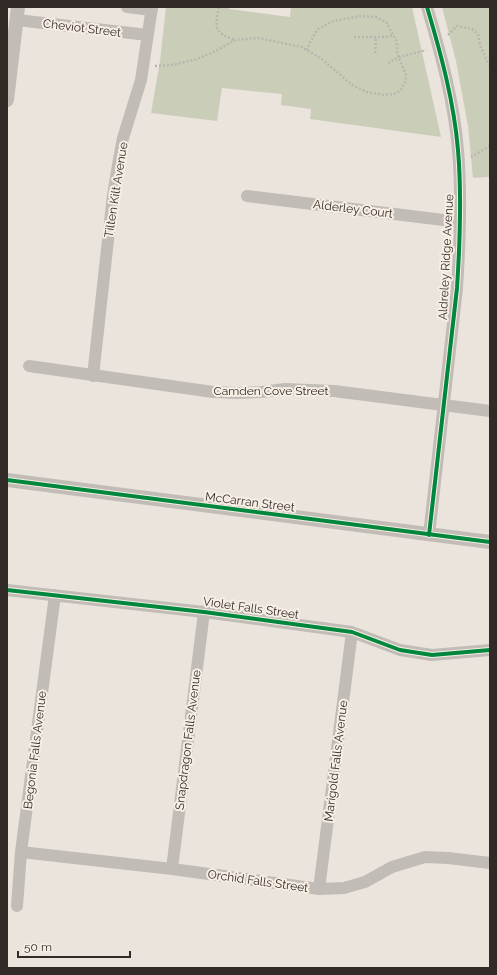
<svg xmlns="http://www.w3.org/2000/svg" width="497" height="975" font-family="Raleway,sans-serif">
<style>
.green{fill:#caceb8}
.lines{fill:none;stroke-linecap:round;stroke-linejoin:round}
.path{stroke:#bbb5af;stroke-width:2.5;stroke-dasharray:2 2;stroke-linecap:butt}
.minor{stroke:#c2bcb6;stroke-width:12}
.tertiary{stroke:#c2bcb6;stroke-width:14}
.cycleway-casing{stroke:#f7eee4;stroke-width:6}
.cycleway{stroke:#00873e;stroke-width:4}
.labels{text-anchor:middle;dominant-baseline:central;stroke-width:4;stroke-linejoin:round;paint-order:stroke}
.street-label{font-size:12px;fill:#322a26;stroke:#f7eee4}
</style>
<rect width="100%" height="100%" fill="#eae4dd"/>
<!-- green -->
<path class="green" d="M166 7H229V9L290 17 291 7 323 8V7H412L441 137 310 119 311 109 281 105 282 94 222 88 217 121 151 113 160 61Z
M442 7H490V177L473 178 468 126 456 61Z"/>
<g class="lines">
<!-- path -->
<path class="path" d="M219 7C215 27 213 32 235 40
M448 35 457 26 472 29 478 34 480 45 487 61 490 65
M354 37H386L394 35
M375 53 376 37
M388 63 399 57 426 50
M155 66 172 65 194 60 216 51 235 40 258 38 302 47 323 60 352 85 367 92 384 95 394 94 400 91 405 83 406 75 397 53V42L386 22 376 17 361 16 333 21 318 29 311 40 307 50
M471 157 490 146"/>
<!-- minor -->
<path class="minor" d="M127 7 152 10
M427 7C441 54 454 102 458 150 462 196 460 242 457 288L429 535
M17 20 148 35
M247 196 460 222
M29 366 213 392 237 393 262 392 285 389 334 391 490 411
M93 376 113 195 119 159 123 138 141 80 152 7
M7 590 204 612 352 632 400 650 432 655 490 650
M21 852 172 869 319 889 344 888 365 882 392 867 425 857 448 858 490 863
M172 869 204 612
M319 889 352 632
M17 906 21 852 55 595"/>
<!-- tertiary -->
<path class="tertiary" d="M7 100 18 7
M7 480 490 542"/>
<defs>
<path id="cycleway" d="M427 7C441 54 454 102 458 150 462 196 460 242 457 288L429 535
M7 480 490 542
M7 590 204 612 352 632 400 650 432 655 490 650"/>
</defs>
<!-- cycleway casing -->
<use href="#cycleway" class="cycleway-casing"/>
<!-- cycleway -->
<use href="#cycleway" class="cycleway"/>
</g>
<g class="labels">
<!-- street labels -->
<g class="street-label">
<text transform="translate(82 28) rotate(7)">Cheviot Street</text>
<text transform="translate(116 190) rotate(-81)">Tilten Kilt Avenue</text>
<text transform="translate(353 209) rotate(7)">Alderley Court</text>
<text transform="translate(446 257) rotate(-87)">Aldreley Ridge Avenue</text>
<text x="271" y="391">Camden Cove Street</text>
<text transform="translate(250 502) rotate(7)">McCarran Street</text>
<text transform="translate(251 608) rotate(8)">Violet Falls Street</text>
<text transform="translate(188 740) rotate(-83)">Snapdragon Falls Avenue</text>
<text transform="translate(35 750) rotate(-83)">Begonia Falls Avenue</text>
<text transform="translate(336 761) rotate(-83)">Marigold Falls Avenue</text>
<text transform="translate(258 881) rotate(8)">Orchid Falls Street</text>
</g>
</g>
<!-- border -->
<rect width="497" height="975" fill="none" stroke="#322a26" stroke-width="16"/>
<!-- scale -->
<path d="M18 951v6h112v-6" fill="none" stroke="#322a26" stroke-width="2"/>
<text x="24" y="951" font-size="12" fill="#322a26" stroke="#f7eee4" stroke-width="3" paint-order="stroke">50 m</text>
</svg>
